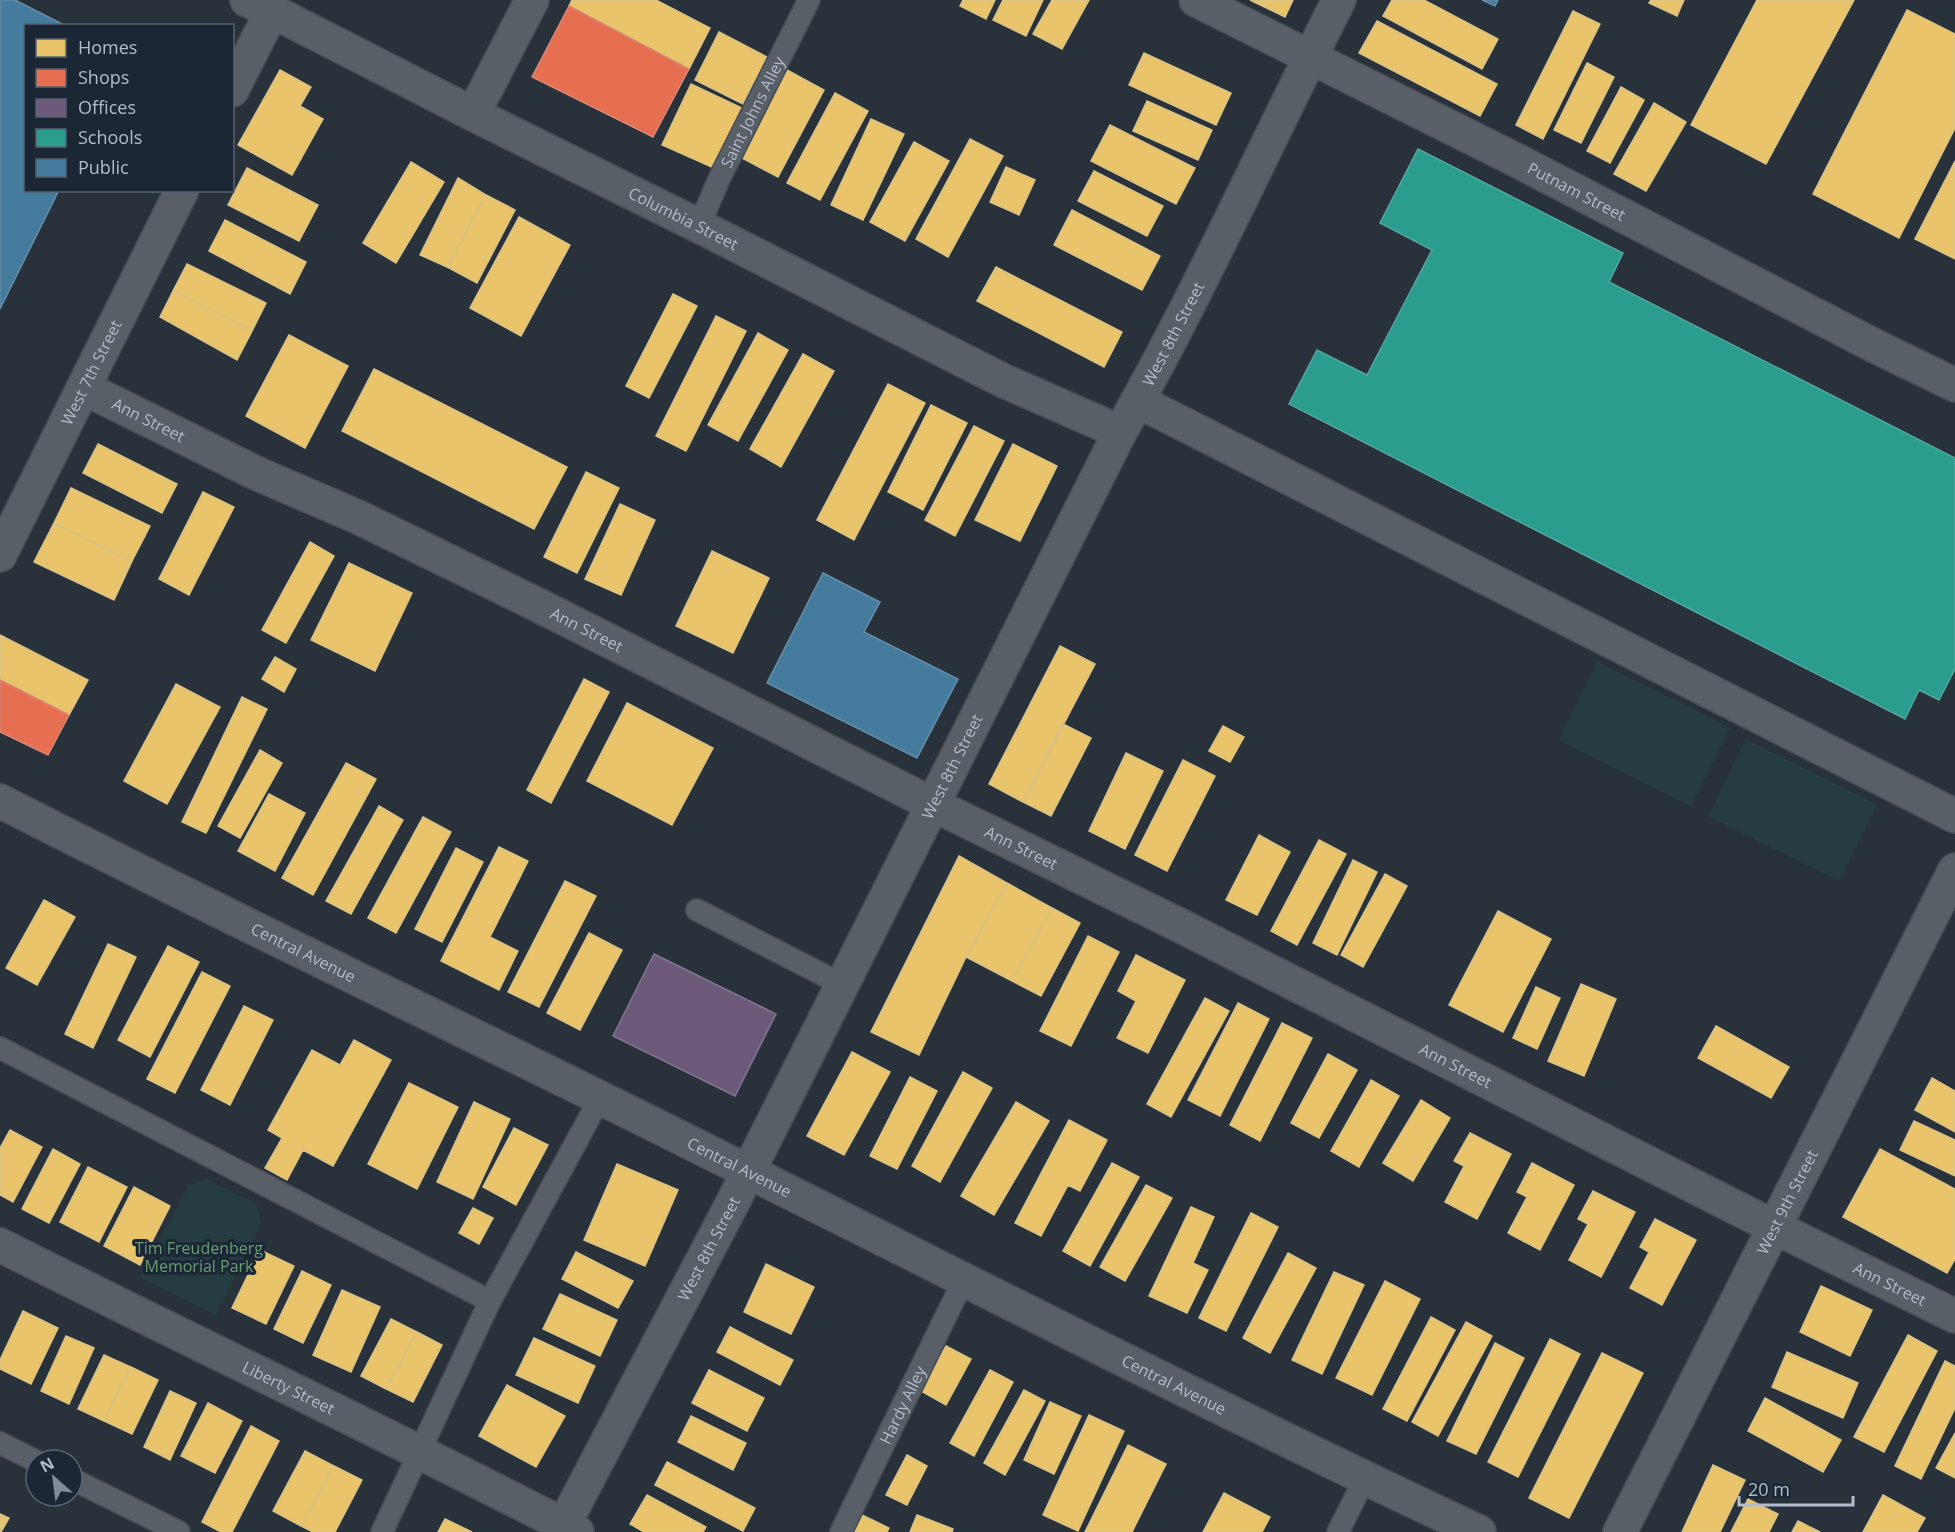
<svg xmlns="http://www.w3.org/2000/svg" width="1955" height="1532" font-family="'Open Sans',sans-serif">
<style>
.green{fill:#253d40}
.homes{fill:#e9c46a;stroke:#d8c287;stroke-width:1.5}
.shops{fill:#e76f51;stroke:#d78676;stroke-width:1.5}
.offices{fill:#6d597a;stroke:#827792;stroke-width:1.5}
.schools{fill:#2a9d8f;stroke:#53a6a1;stroke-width:1.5}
.public{fill:#457b9d;stroke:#668eab;stroke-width:1.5}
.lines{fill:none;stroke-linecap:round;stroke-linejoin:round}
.service-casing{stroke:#474d54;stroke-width:24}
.pedestrian-casing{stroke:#474d54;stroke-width:36}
.minor-casing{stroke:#474d54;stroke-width:36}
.tertiary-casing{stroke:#474d54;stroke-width:36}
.service{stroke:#595f67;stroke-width:21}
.pedestrian{stroke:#595f67;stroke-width:33}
.minor{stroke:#595f67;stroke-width:33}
.tertiary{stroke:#595f67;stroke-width:33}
.labels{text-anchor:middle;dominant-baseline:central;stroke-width:6;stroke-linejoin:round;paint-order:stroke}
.street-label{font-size:16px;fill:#b2bccb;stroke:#1b2735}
.park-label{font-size:16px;fill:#679e72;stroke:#1b2735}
</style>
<rect width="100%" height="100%" fill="#29313a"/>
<!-- green -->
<path class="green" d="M1598 662 1730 728 1691 806 1559 740Z
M1746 739 1877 804 1839 881 1708 816Z
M206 1179 257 1204 261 1224 216 1315 140 1277 189 1185Z"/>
<!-- homes -->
<path class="homes" d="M572 0H656L710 28 689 69 569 6Z
M963 0H995L986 19 960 6Z
M1003 0H1043L1026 36 993 20Z
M1052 0H1089L1062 49 1033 34Z
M1250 0H1293L1285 17Z
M1392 0H1424L1498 39 1482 69 1383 16Z
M1651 0H1684L1677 16 1649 3Z
M1757 0H1854L1766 164 1691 125Z
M1907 10 1955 34V128L1899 238 1813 194Z
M1573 11 1600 24 1543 139 1516 125Z
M1377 21 1497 84 1480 116 1359 53Z
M719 32 767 57 743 104 695 80Z
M1144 53 1231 93 1216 125 1129 85Z
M1587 63 1614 77 1581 143 1554 130Z
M280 70 311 87 300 106 323 119 292 175 238 145Z
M787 70 824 90 778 177 740 157Z
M691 84 742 108 714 168 662 145Z
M1621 87 1644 100 1610 163 1587 151Z
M835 93 868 111 820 200 787 183Z
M1147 101 1212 130 1198 160 1133 131Z
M1654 103 1686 122 1646 191 1614 174Z
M871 119 904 134 863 220 831 205Z
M1110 125 1195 168 1176 204 1091 161Z
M970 139 1003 156 948 257 916 239Z
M914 142 949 161 905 241 870 222Z
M1955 161V259L1915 239Z
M411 162 444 182 396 263 363 243Z
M1006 167 1035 180 1019 215 990 202Z
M247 168 318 205 299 241 228 205Z
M1094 171 1163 206 1147 236 1078 201Z
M458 178 486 195 447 267 420 255Z
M486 195 515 210 477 283 447 267Z
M1072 210 1160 256 1142 290 1054 245Z
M519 217 570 245 521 336 470 308Z
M225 220 306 262 290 294 209 251Z
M187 264 266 303 252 331 173 291Z
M996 267 1122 332 1104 367 977 301Z
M173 291 252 331 237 360 160 317Z
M673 294 697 306 649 398 626 386Z
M716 316 746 331 686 451 656 436Z
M758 333 788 350 738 441 708 425Z
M289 335 348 366 305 448 246 416Z
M803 354 834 371 781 467 750 449Z
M374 369 567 467 534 529 342 431Z
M888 384 925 403 854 540 817 520Z
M931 405 967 423 923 510 888 492Z
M974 426 1004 441 955 536 925 520Z
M98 444 177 484 162 513 83 473Z
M1013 444 1057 466 1020 541 975 520Z
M586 472 619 488 577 573 544 557Z
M71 488 150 526 132 561 54 523Z
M203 492 234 507 189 595 159 579Z
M620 504 655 520 621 595 585 579Z
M54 523 132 561 114 600 34 562Z
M310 542 334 556 286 643 262 630Z
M712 551 769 578 733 653 676 626Z
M349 563 412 593 375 671 311 640Z
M0 635 88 680 69 715 0 680Z
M1060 646 1095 664 1023 802 989 784Z
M275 657 296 669 284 692 262 679Z
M584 679 609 692 551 803 527 790Z
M176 684 220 707 167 804 124 781Z
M242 697 267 709 206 833 182 822Z
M627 703 713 748 672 825 587 781Z
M1063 724 1091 738 1051 816 1023 802Z
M1223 726 1244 737 1230 762 1209 751Z
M260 750 282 763 240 838 218 826Z
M1126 753 1163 771 1125 849 1089 831Z
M1183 760 1215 776 1167 871 1135 855Z
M346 763 376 779 313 895 282 878Z
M269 794 305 813 275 871 238 851Z
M379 806 403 820 351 914 326 901Z
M423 817 451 832 396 933 368 918Z
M1259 835 1290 852 1257 915 1226 900Z
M1319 840 1346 854 1297 945 1271 931Z
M499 847 528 861 490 937 518 951 499 990 441 961Z
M456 848 483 862 442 942 415 929Z
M959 856 1007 883 966 957 919 1055 871 1032Z
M1353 860 1377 872 1337 955 1313 943Z
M1385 874 1407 886 1363 967 1341 955Z
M565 881 596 896 539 1007 508 992Z
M1007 883 1052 908 1012 981 966 957Z
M44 900 75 917 37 985 6 968Z
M1052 908 1080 923 1041 996 1012 981Z
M1498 911 1551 939 1503 1032 1449 1005Z
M589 933 622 950 580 1030 547 1013Z
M1088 936 1119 952 1071 1046 1040 1031Z
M108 944 136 957 93 1048 65 1034Z
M168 946 199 962 150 1057 118 1040Z
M1136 955 1185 980 1148 1053 1117 1038 1136 1001 1118 991Z
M202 972 230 986 175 1093 147 1079Z
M1581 984 1616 999 1584 1076 1548 1061Z
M1536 987 1560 998 1537 1049 1513 1038Z
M1205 998 1229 1011 1171 1117 1147 1104Z
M1238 1003 1269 1019 1220 1116 1188 1100Z
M244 1006 273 1020 230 1105 201 1090Z
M1282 1023 1312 1038 1260 1141 1230 1125Z
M1716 1026 1789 1067 1771 1098 1698 1058Z
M354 1040 391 1060 333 1166 303 1150 287 1180 265 1168 282 1138 268 1130 312 1050 340 1065Z
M852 1052 890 1072 844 1155 807 1136Z
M1328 1054 1357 1070 1319 1138 1291 1123Z
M963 1072 992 1088 940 1182 912 1166Z
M910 1077 937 1091 897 1169 870 1156Z
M1932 1078 1955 1091V1132L1915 1110Z
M1371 1080 1399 1096 1359 1167 1331 1151Z
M409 1083 458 1107 417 1189 368 1164Z
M1421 1100 1450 1118 1413 1181 1383 1163Z
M474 1102 510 1119 473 1199 437 1182Z
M1016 1102 1049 1121 994 1215 961 1196Z
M1069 1120 1107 1140 1080 1191 1068 1185 1041 1236 1015 1223Z
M1914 1121 1955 1140V1176L1900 1150Z
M514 1128 548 1145 516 1205 483 1187Z
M10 1130 42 1147 13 1202 0 1195V1148Z
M1470 1133 1511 1154 1477 1219 1445 1202 1464 1166 1454 1161Z
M53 1149 80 1164 49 1223 22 1209Z
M1880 1149 1955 1189V1259L1947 1273 1843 1217Z
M1112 1163 1139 1177 1090 1266 1063 1251Z
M1532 1163 1574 1185 1540 1250 1508 1233 1527 1197 1517 1192Z
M617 1164 678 1190 645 1266 584 1240Z
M88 1167 127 1187 99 1242 60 1222Z
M1146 1185 1172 1198 1125 1281 1100 1267Z
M134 1187 170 1206 140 1265 104 1246Z
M1593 1191 1635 1212 1601 1277 1569 1260 1588 1224 1578 1219Z
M1191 1207 1214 1217 1193 1263 1208 1270 1187 1313 1149 1296Z
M473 1208 493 1218 479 1244 459 1233Z
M1251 1213 1278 1227 1226 1331 1199 1318Z
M1655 1219 1696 1240 1662 1305 1630 1288 1649 1252 1640 1247Z
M260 1250 294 1266 266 1324 232 1308Z
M576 1252 633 1281 618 1308 562 1279Z
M1288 1253 1316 1268 1270 1353 1243 1338Z
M766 1264 814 1287 791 1334 744 1312Z
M302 1271 331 1285 303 1343 274 1329Z
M1334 1272 1364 1285 1322 1374 1292 1360Z
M1385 1281 1420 1299 1372 1395 1336 1378Z
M1821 1286 1872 1310 1850 1356 1800 1332Z
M342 1290 380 1307 351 1372 313 1355Z
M560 1294 617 1320 600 1356 543 1329Z
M23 1311 58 1328 31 1384 0 1369V1360Z
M1431 1317 1455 1330 1407 1421 1383 1409Z
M391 1319 417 1332 386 1389 361 1376Z
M1466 1322 1492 1336 1438 1436 1412 1422Z
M730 1327 793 1360 780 1385 717 1352Z
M417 1332 442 1345 413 1402 386 1389Z
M1908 1335 1937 1351 1884 1452 1854 1437Z
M66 1336 94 1348 69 1404 41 1391Z
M534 1338 595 1366 578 1403 516 1375Z
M1550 1339 1580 1354 1518 1477 1488 1462Z
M1495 1343 1524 1358 1476 1454 1447 1441Z
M946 1346 971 1359 946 1405 921 1391Z
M1787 1352 1858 1383 1843 1418 1772 1387Z
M1602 1353 1643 1373 1569 1518 1529 1498Z
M104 1355 131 1367 104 1421 78 1409Z
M1945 1361 1955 1366V1408L1921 1479 1895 1466Z
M131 1367 158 1380 132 1434 104 1421Z
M709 1370 764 1398 747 1431 692 1403Z
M990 1370 1013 1382 974 1456 950 1443Z
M507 1385 565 1416 536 1467 479 1436Z
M1024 1390 1045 1401 1005 1475 984 1463Z
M170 1391 196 1403 170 1460 144 1447Z
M1765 1398 1841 1440 1823 1472 1748 1431Z
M1050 1402 1081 1416 1054 1474 1024 1460Z
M208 1403 242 1421 215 1473 181 1456Z
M1089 1415 1124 1431 1078 1531 1043 1515Z
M691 1416 746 1443 733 1470 678 1442Z
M251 1426 279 1441 232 1532H221L202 1522Z
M1955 1433V1478L1936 1468Z
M1128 1445 1166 1464 1132 1532H1085Z
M305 1451 334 1466 301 1526 273 1511Z
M907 1455 927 1466 907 1505 886 1495Z
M667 1462 755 1508 743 1531 655 1485Z
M1713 1465 1745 1480 1720 1532H1682Z
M334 1466 362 1480 335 1532H313L301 1526Z
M1224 1493 1270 1517 1262 1532H1203Z
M647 1495 706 1527 703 1532H644L630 1524Z
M1883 1495 1925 1518 1917 1532H1863Z
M1748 1499 1778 1514 1769 1532H1731Z
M0 1514 9 1518 1 1532H0Z
M862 1515 889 1528 887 1532H853Z
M917 1515 953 1529 952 1532H910Z
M445 1519 472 1532H438Z
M1798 1521 1820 1532H1792Z"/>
<!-- shops -->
<path class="shops" d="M569 6 689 69 653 137 532 77Z
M0 680 69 715 48 755 0 732Z"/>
<!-- offices -->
<path class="offices" d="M654 954 776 1014 735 1096 613 1036Z"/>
<!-- schools -->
<path class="schools" d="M1418 149 1623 253 1609 282 1955 458V669L1939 700 1919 690 1905 719 1289 404 1317 350 1367 375 1432 250 1380 223Z"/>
<!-- public -->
<path class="public" d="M0 0H15L66 26H26V190H59L0 309Z
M1482 0H1498L1495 6Z
M823 573 880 602 864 632 958 679 917 758 767 683Z"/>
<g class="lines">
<defs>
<g id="service">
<path id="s1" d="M699 226 720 177 809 0"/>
<path d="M697 910 843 985"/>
<path d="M0 1048 490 1301"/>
<path d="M0 1443 36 1461"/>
<path d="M72 1479 179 1532"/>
<path d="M382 1532 490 1301 600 1098"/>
<path id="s2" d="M841 1532 964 1279"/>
<path d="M1338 1532 1365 1478"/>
</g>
<path id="pedestrian" d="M1138 401 1955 816"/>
<g id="minor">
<path id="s3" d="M247 0 272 11 473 114 699 226 1004 381 1120 432"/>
<path id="s4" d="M1196 0 1514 159 1873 345 1955 385"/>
<path d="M232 90 272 11"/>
<path d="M473 114 532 0"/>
<path id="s5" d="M84 388 258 474 358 517 536 604 934 805 1177 924 1774 1227 1955 1316"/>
<path id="s6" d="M0 555 182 190"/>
<path id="s7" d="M0 1245C192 1342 386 1433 577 1532"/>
<path id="s8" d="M560 1532 732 1204 1120 432C1200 292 1266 143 1339 0"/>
<path id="s9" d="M1620 1532 1955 870"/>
</g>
<g id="tertiary">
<path id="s10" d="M0 801C236 922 476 1035 713 1154 968 1281 1221 1411 1479 1532"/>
</g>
</defs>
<!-- service casing -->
<use href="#service" class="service-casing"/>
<!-- pedestrian casing -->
<use href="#pedestrian" class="pedestrian-casing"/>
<!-- minor casing -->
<use href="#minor" class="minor-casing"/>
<!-- tertiary casing -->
<use href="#tertiary" class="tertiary-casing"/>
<!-- service -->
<use href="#service" class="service"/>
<!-- pedestrian -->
<use href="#pedestrian" class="pedestrian"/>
<!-- minor -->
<use href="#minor" class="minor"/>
<!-- tertiary -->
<use href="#tertiary" class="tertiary"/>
</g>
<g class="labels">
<!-- street labels -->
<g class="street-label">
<text stroke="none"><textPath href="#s1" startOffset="126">Saint Johns Alley</textPath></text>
<text stroke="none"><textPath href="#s4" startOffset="426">Putnam Street</textPath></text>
<text stroke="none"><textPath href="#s3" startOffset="488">Columbia Street</textPath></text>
<text stroke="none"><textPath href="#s8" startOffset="1346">West 8th Street</textPath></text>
<text stroke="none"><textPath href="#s6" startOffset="204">West 7th Street</textPath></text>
<text stroke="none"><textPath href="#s5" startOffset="72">Ann Street</textPath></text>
<text stroke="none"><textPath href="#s5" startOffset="558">Ann Street</textPath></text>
<text stroke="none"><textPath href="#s8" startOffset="860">West 8th Street</textPath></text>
<text stroke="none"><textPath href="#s5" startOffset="1044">Ann Street</textPath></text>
<text stroke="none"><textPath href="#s10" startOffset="339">Central Avenue</textPath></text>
<text stroke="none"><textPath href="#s5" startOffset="1530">Ann Street</textPath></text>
<text stroke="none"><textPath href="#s10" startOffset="825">Central Avenue</textPath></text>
<text stroke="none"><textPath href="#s9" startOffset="370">West 9th Street</textPath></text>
<text stroke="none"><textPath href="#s8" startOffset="320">West 8th Street</textPath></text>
<text stroke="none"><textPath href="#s5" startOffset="2016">Ann Street</textPath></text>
<text stroke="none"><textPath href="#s10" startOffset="1311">Central Avenue</textPath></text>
<text stroke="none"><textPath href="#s7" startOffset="322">Liberty Street</textPath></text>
<text stroke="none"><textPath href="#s2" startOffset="141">Hardy Alley</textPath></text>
</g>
<!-- park labels -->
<g class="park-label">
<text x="199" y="1248">Tim Freudenberg<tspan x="199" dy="18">Memorial Park</tspan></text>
</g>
</g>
<!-- legend -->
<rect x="24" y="24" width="210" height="168" fill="#1b2735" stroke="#576371" stroke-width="1.5"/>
<rect x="36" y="39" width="30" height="18" fill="#e9c46a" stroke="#576371" stroke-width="1.5"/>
<text x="78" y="54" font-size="18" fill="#b2bccb">Homes</text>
<rect x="36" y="69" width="30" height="18" fill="#e76f51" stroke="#576371" stroke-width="1.5"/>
<text x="78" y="84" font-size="18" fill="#b2bccb">Shops</text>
<rect x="36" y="99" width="30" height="18" fill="#6d597a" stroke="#576371" stroke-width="1.5"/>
<text x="78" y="114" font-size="18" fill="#b2bccb">Offices</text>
<rect x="36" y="129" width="30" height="18" fill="#2a9d8f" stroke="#576371" stroke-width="1.5"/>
<text x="78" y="144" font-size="18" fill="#b2bccb">Schools</text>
<rect x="36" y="159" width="30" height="18" fill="#457b9d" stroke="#576371" stroke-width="1.5"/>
<text x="78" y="174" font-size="18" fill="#b2bccb">Public</text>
<!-- north arrow -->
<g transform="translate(54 1478) rotate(332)"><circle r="28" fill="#1b2735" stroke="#576371" stroke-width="1.5"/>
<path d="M0-4.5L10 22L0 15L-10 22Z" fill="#828b98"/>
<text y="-9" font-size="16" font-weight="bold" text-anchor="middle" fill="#b2bccb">N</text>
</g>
<!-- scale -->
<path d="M1739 1496v9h114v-9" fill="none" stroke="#b2bccb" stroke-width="3"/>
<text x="1748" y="1496" font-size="18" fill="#b2bccb" stroke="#1b2735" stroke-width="4.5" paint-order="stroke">20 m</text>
</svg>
